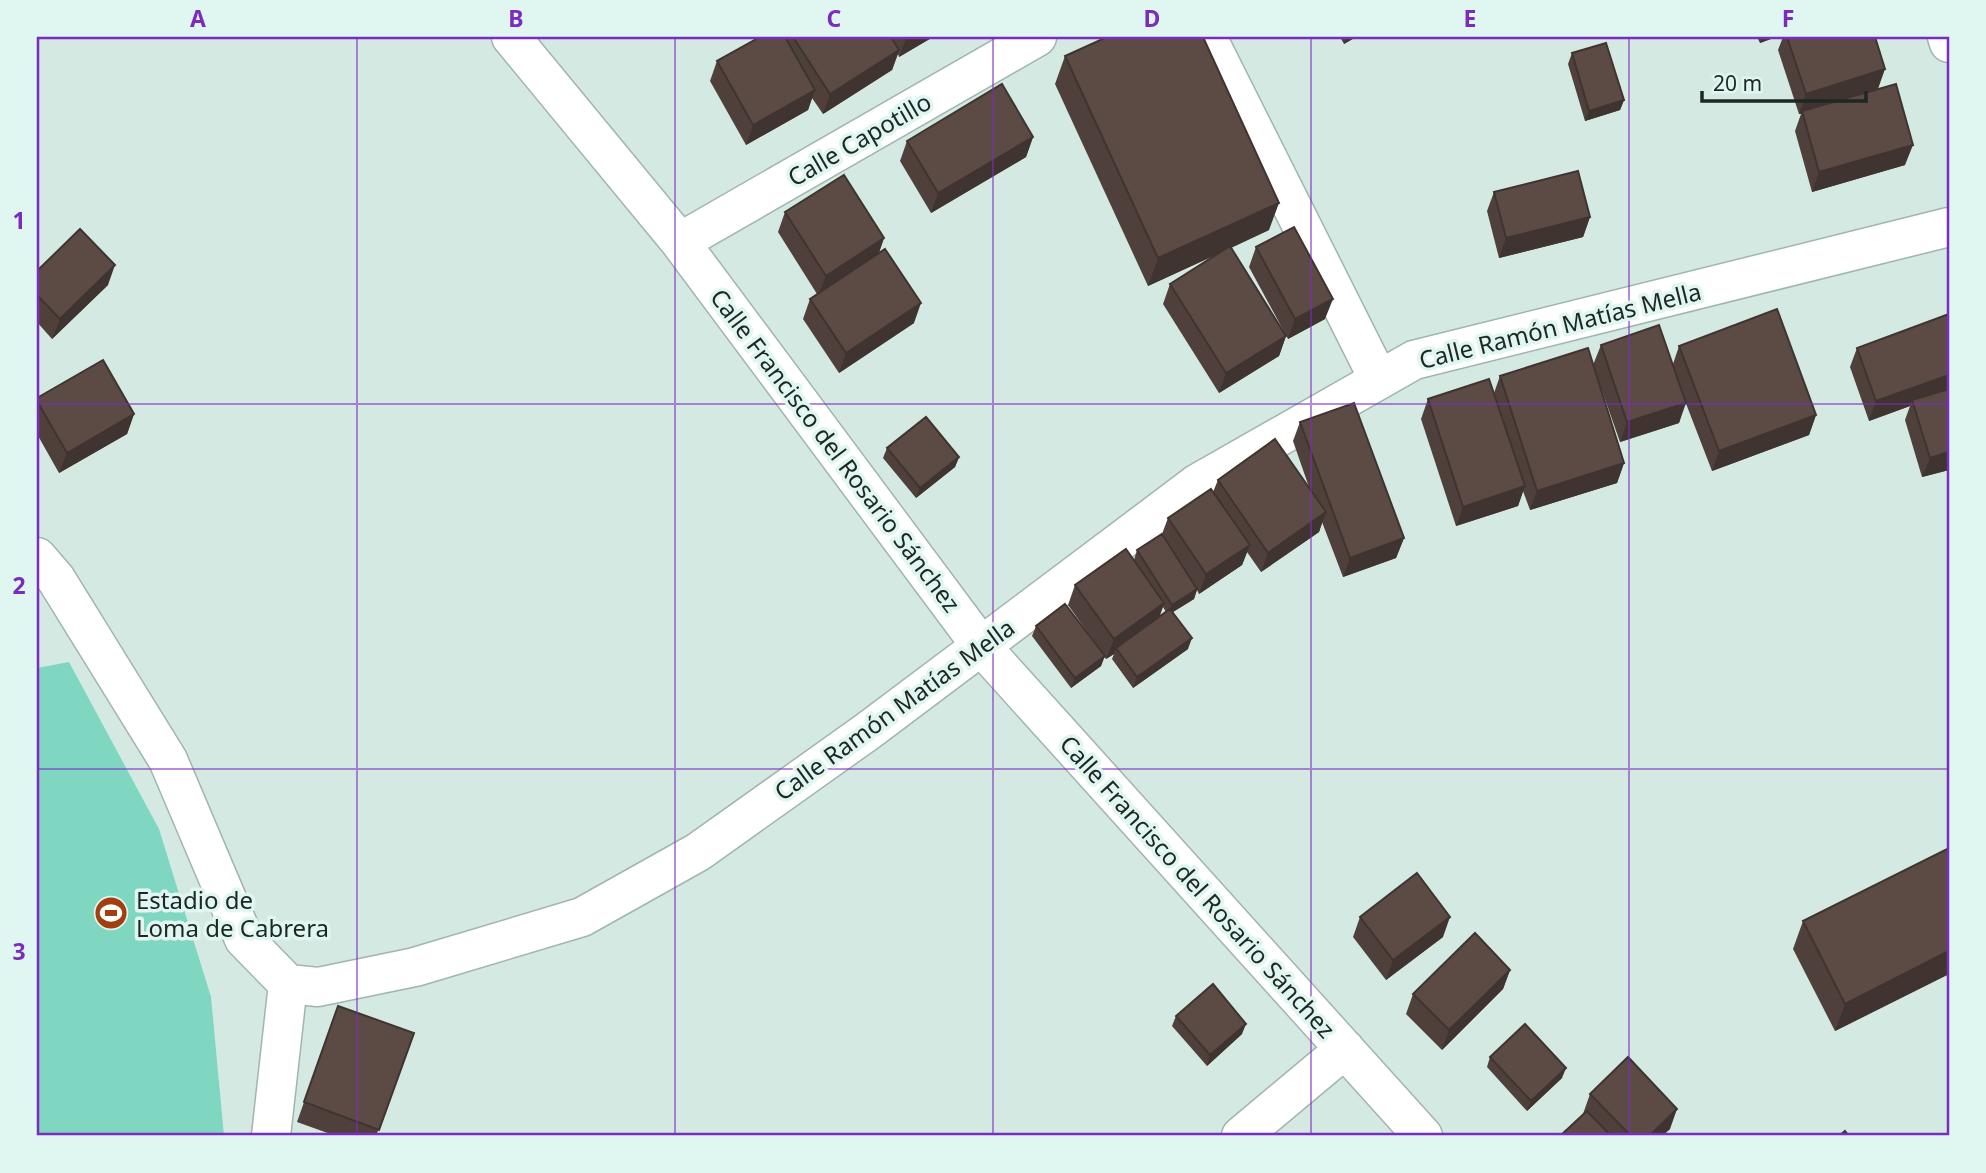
<svg xmlns="http://www.w3.org/2000/svg" width="1986" height="1173" font-family="'Noto Sans',sans-serif">
<style>
.pitch{fill:#7fd7c1}
.lines{fill:none;stroke-linecap:round;stroke-linejoin:round}
.minor-casing{stroke:#a0b5af;stroke-width:41}
.primary-casing{stroke:#a0b5af;stroke-width:41}
.minor{stroke:#fff;stroke-width:38}
.primary{stroke:#fff;stroke-width:38}
.wall{fill:#4f403b;fill-rule:evenodd}
.shaded-wall{fill:#403430}
.building{fill:#5c4b45;stroke:#403430;stroke-width:2}
.grid{fill:none;stroke:#7b2cbf;stroke-width:2;stroke-opacity:0.55}
.labels{text-anchor:middle;dominant-baseline:central;stroke-width:7;stroke-linejoin:round;paint-order:stroke}
.street-label{font-size:24px;fill:#1e2724;stroke:#e0f6f0}
.poi-label{font-size:24px;fill:#1e2724;stroke:#e0f6f0;text-anchor:start}
.neatline{fill:none;stroke:#7b2cbf;stroke-width:2.5}
.grid-label{font-size:23px;text-anchor:middle;font-weight:bold;fill:#7b2cbf}
</style>
<rect width="100%" height="100%" fill="#d3e9e2"/>
<!-- pitch -->
<path class="pitch" d="M69 662 159 829 211 997 224 1136H37V668Z"/>
<g class="lines">
<defs>
<path id="minor" d="M511 37 680 242 981 646 1423 1136
M1207 37 1379 380
M680 242 1037 37
M37 557 56 579 168 760 244 939 288 984 318 987 415 967 582 917 698 852 868 731 1198 483 1414 360 1949 227
M271 1136 288 984
M1241 1136 1345 1049"/>
<path id="primary" d="M1947 37 1949 43"/>
</defs>
<!-- minor casing -->
<use href="#minor" class="minor-casing"/>
<!-- primary casing -->
<use href="#primary" class="primary-casing"/>
<!-- minor -->
<use href="#minor" class="minor"/>
<!-- primary -->
<use href="#primary" class="primary"/>
</g>
<!-- wall -->
<path class="wall" d="M760 37H933L899 57 898 54 892 70 823 114 812 98 808 110 746 145 710 81 717 61Z
M1340 37H1356L1344 44Z
M1757 37H1776L1760 43Z
M1783 37H1875L1878 89 1905 165 1812 192 1795 131 1801 114H1799L1778 50Z
M1572 53 1624 100 1620 110 1585 121 1568 64Z
M1065 56 1269 230 1231 248 1286 336 1279 356 1219 393 1163 304 1170 284 1218 254 1148 286 1055 84Z
M1033 137 1026 157 931 213 900 161 907 141Z
M1494 192 1590 217 1583 237 1499 258 1487 211Z
M785 212 884 238 879 253 914 323 839 373 803 319 810 299 817 294 778 232Z
M1256 247 1325 319 1288 339 1249 267Z
M37 271 108 285 52 339 37 322Z
M1949 314V470L1922 477 1905 420 1910 406 1869 421 1850 367 1857 348Z
M1601 345 1673 364 1679 346 1816 415 1809 435 1712 471 1685 401 1679 423 1620 442 1593 365Z
M1500 376 1624 463 1617 483 1530 510 1523 491 1518 506 1456 526 1421 419 1428 399 1494 393Z
M37 398 134 414 127 434 59 473 37 434Z
M1300 422 1404 538 1396 558 1343 577 1322 522 1319 532 1261 572 1247 552 1242 565 1199 594 1197 590 1194 599 1173 612 1188 649 1133 688 1112 659 1114 654 1106 659 1104 656 1101 666 1071 688 1032 636 1036 626 1093 640 1068 605 1075 585 1134 560 1137 550 1162 534 1168 518 1213 492 1218 480 1310 490 1293 441ZM1163 607 1166 612 1159 618Z
M887 448 959 457 955 467 916 498 883 458Z
M1949 848V974L1835 1031 1793 949 1803 921Z
M1360 917 1443 937 1386 980 1353 937Z
M1510 970 1503 989 1442 1050 1406 1014 1413 994Z
M338 1006 414 1033 376 1136H336L297 1122Z
M1176 1016 1242 1034 1207 1066 1172 1026Z
M1490 1057 1562 1078 1527 1111 1487 1067Z
M1590 1094 1670 1129 1662 1136H1560L1583 1114Z"/>
<!-- shaded-wall -->
<path class="shaded-wall" d="M907 37H933L899 57Z
M1346 37H1356L1344 44Z
M1762 37H1776L1760 43Z
M899 50 892 70 823 114 830 94Z
M1885 69 1878 89 1802 111 1801 114H1799L1806 94Z
M815 90 808 110 746 145 753 125Z
M1624 100 1620 110 1585 121 1589 111Z
M1033 137 1026 157 931 213 938 193Z
M1913 145 1905 165 1812 192 1819 172Z
M1279 203 1269 230 1148 286 1158 258Z
M1590 217 1583 237 1499 258 1506 238Z
M884 238 877 258 818 296 826 276Z
M115 265 108 285 52 339 60 319Z
M1333 299 1325 319 1288 339 1295 319Z
M921 303 914 323 839 373 846 353Z
M1286 336 1279 356 1219 393 1226 373Z
M1949 375V392L1912 400 1910 406 1869 421 1876 401Z
M1686 403 1679 423 1620 442 1627 422Z
M134 414 127 434 59 473 67 453Z
M1816 415 1809 435 1712 471 1719 451Z
M1949 452V470L1922 477 1930 458Z
M959 457 955 467 916 498 920 488Z
M1624 463 1617 483 1530 510 1537 491Z
M1525 486 1518 506 1456 526 1463 507Z
M1326 512 1319 532 1261 572 1268 553Z
M1404 538 1396 558 1343 577 1350 558Z
M1250 545 1242 565 1199 594 1206 574Z
M1197 589 1194 599 1168 615 1172 605Z
M1164 603 1157 623 1116 648 1114 654 1106 659 1114 639Z
M1192 638 1188 649 1133 688 1137 677Z
M1105 656 1101 666 1071 688 1075 678Z
M1450 917 1443 937 1386 980 1393 960Z
M1949 951V974L1835 1031 1845 1004Z
M1510 970 1503 989 1442 1050 1449 1030Z
M1246 1024 1242 1034 1207 1066 1210 1055Z
M1566 1068 1562 1078 1527 1111 1531 1101Z
M1677 1109 1670 1129 1662 1136H1649Z"/>
<!-- building -->
<path class="building" d="M760 37H785L815 90 753 125 717 61Z
M793 37H891L899 50 830 94Z
M1107 37H1203L1279 203 1158 258 1065 56Z
M1787 37H1875L1885 69 1806 94Z
M1606 43 1624 100 1589 111 1572 53Z
M1002 84 1033 137 938 193 907 141Z
M1896 84 1913 145 1819 172 1802 111Z
M1578 171 1590 217 1506 238 1494 192Z
M844 175 884 238 826 276 785 212Z
M1294 227 1333 299 1295 319 1256 247Z
M80 229 115 265 60 319 37 295V271Z
M1230 246 1286 336 1226 373 1170 284Z
M885 249 921 303 846 353 810 299Z
M1777 309 1816 415 1719 451 1679 346Z
M1949 314V375L1876 401 1857 348Z
M1659 325 1686 403 1627 422 1601 345Z
M1588 348 1624 463 1537 491 1500 376Z
M103 360 134 414 67 453 37 401V398Z
M1489 379 1525 486 1463 507 1428 399Z
M1949 389V452L1930 458 1912 400Z
M1354 403 1404 538 1350 558 1300 422Z
M926 417 959 457 920 488 887 448Z
M1275 439 1326 512 1268 553 1218 480Z
M1211 489 1250 545 1206 574 1168 518Z
M1162 534 1197 589 1172 605 1137 550Z
M1126 549 1164 603 1114 639 1075 585Z
M1065 604 1105 656 1075 678 1036 626Z
M1170 609 1192 638 1137 677 1116 648Z
M1949 848V951L1845 1004 1803 921Z
M1417 873 1450 917 1393 960 1360 917Z
M1475 933 1510 970 1449 1030 1413 994Z
M1213 984 1246 1024 1210 1055 1176 1016Z
M338 1006 414 1033 379 1130 304 1102Z
M1525 1024 1566 1068 1531 1101 1490 1057Z
M1628 1057 1677 1109 1649 1136H1631L1590 1094Z
M1587 1111 1611 1136H1560Z
M1845 1131 1849 1136H1839Z"/>
<!-- grid -->
<path class="grid" d="M357 37V1136M675 37V1136M993 37V1136M1311 37V1136M1629 37V1136M37 404H1949M37 769H1949"/>
<!-- icons -->
<defs>
<symbol id="stadium-disc" viewBox="-11 -11 22 22"><circle r="9.5" fill="#a33e0e" stroke="#e0f6f0"/><path d="M0-5a6.5 5 0 1 0 0 10a6.5 5 0 1 0 0-10ZM-3.5-1.8h7v3.6h-7Z" fill="#fff"/></symbol>
</defs>
<g fill-rule="evenodd">
<use href="#stadium-disc" x="92" y="894" width="38" height="38"/>
</g>
<g class="labels">
<!-- street labels -->
<g class="street-label">
<text transform="translate(859 139) rotate(-30)">Calle Capotillo</text>
<text transform="translate(1560 325) rotate(-14)">Calle Ramón Matías Mella</text>
<text transform="translate(836 450) rotate(53)">Calle Francisco del Rosario Sánchez</text>
<text transform="translate(894 709) rotate(-36)">Calle Ramón Matías Mella</text>
<text transform="translate(1198 886) rotate(48)">Calle Francisco del Rosario Sánchez</text>
</g>
<!-- poi labels -->
<g class="poi-label">
<text x="136" y="899">Estadio de<tspan x="136" dy="28">Loma de Cabrera</tspan></text>
</g>
</g>
<!-- border -->
<rect width="1986" height="1173" fill="none" stroke="#e0f6f0" stroke-width="77"/>
<!-- scale -->
<path d="M1702 91v10h164v-10" fill="none" stroke="#1e2724" stroke-width="3.5"/>
<text x="1713" y="91" font-size="21" fill="#1e2724" stroke="#e0f6f0" stroke-width="5" paint-order="stroke">20 m</text>
<rect x="38" y="38" width="1910" height="1096" class="neatline"/>
<g class="grid-label">
<text x="198" y="27">A</text>
<text x="516" y="27">B</text>
<text x="834" y="27">C</text>
<text x="1152" y="27">D</text>
<text x="1470" y="27">E</text>
<text x="1788" y="27">F</text>
<text x="19" y="229">1</text>
<text x="19" y="594">2</text>
<text x="19" y="960">3</text>
</g>
</svg>
